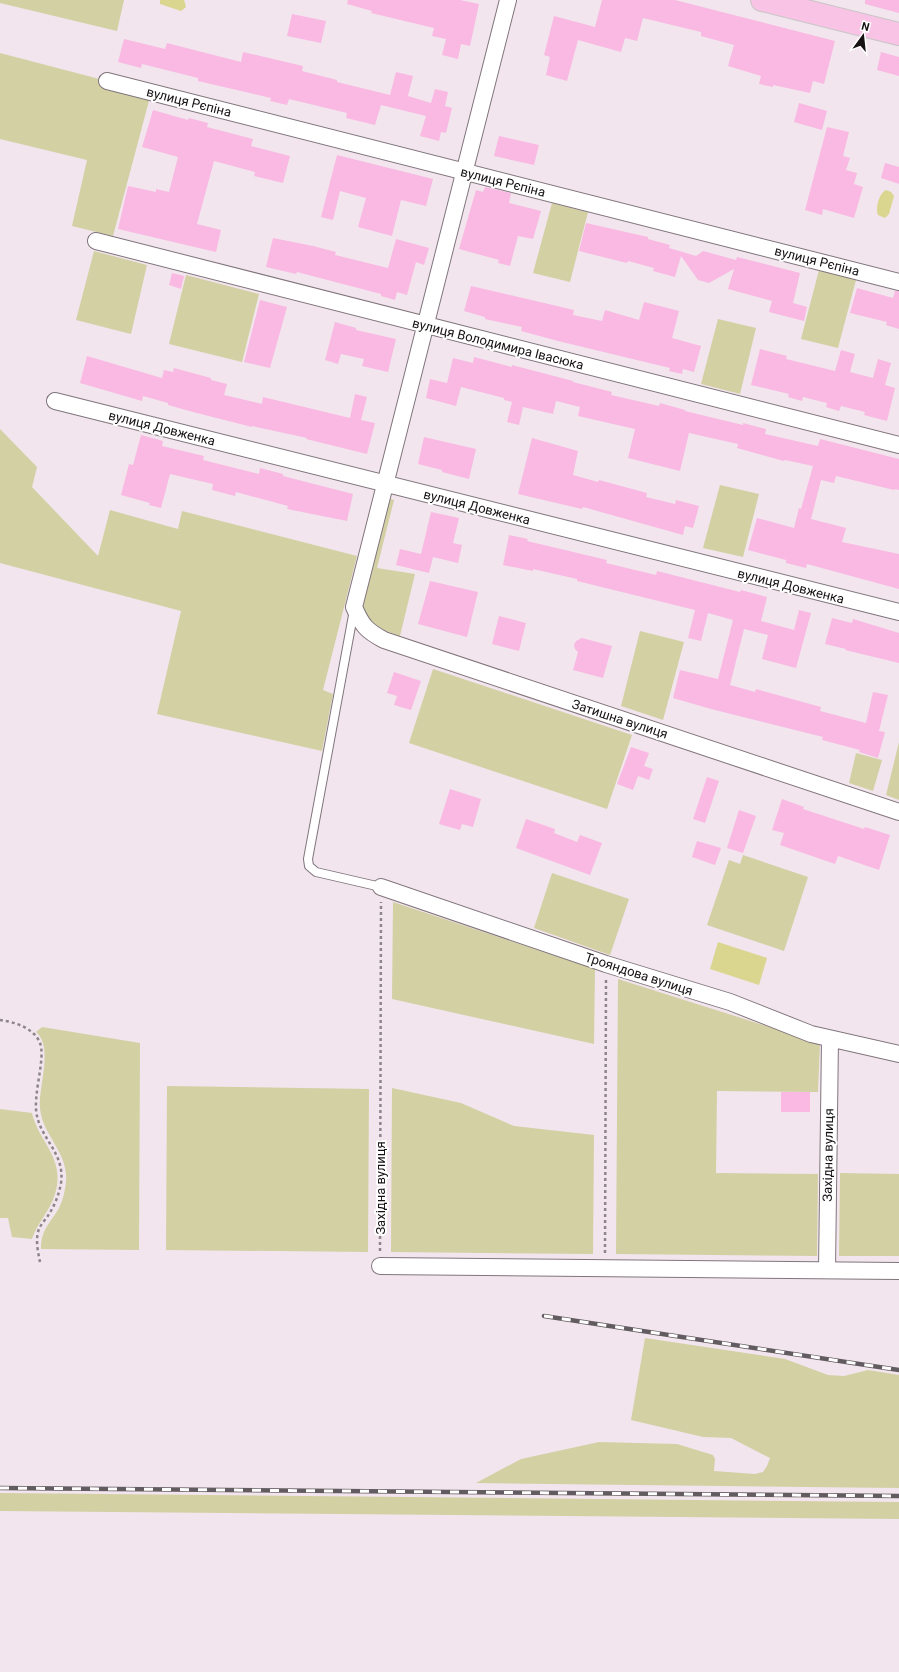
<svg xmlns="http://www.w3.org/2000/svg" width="899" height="1672" font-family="Roboto,sans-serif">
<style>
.green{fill:#d3d0a4}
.water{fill:#dad58f}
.building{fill:#f9b9e3}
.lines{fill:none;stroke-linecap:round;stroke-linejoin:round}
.lane-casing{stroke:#80757c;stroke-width:10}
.street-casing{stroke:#80757c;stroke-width:18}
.highway-casing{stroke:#c7c6c6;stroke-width:24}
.path{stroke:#8d858a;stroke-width:2.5;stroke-dasharray:3 3;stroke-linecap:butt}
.lane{stroke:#fff;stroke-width:8}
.street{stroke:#fff;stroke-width:16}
.highway{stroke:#f9c3e6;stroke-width:22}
.rail-casing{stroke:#625b5f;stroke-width:4.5}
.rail{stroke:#fff;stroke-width:3;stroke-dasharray:9;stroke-linecap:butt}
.labels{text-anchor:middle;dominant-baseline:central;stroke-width:4;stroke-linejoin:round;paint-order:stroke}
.street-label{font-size:13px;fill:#151113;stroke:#fff}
</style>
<rect width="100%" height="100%" fill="#f2e5ed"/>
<!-- green -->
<path class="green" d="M0 0H124L117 31 0 3Z
M0 53 107 81 150 97 113 236 72 226 87 160 0 139Z
M552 203 588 212 570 282 533 273Z
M94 251 147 265 131 334 76 320Z
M819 270 856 280 838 348 801 339Z
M186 275 259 294 242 362 169 344Z
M718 319 756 328 740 394 701 384Z
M0 429 37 467 32 487 98 556 110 510 178 529 182 511 357 556 323 690 333 694 322 751 157 714 181 611 0 563Z
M720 485 759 494 743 557 703 548Z
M387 498 394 500 377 568 415 574 400 636C375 627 373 629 361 605Z
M640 631 684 642 663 720 621 706Z
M433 669 632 735 607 809 409 743Z
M899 742V800L886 795Z
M856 753 882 760 873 791 849 783Z
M743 855 808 877 784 951 707 925 729 860 740 864Z
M552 873 629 899 610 955 534 928Z
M393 902 595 969 594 1044 392 999Z
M618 979 820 1043 818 1092 717 1091 716 1173 818 1174 817 1256 616 1254Z
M42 1027 140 1043 139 1250 41 1249C41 1229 50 1224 59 1208 63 1200 65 1191 66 1182 69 1153 42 1135 40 1108 38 1087 54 1047 36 1032Z
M167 1086 369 1089 368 1252 166 1250Z
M392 1088 461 1103 514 1126 594 1135 593 1254 391 1252Z
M0 1109 32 1113C39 1143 66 1158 55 1194 50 1211 37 1223 32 1239L12 1237 8 1218H0Z
M840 1173 899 1174V1256H839Z
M645 1338 785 1359 828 1375 844 1376 868 1370 899 1375V1488L476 1483 521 1459 599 1442 677 1444 713 1455 715 1459 714 1471 755 1474 763 1472 767 1466 770 1458 731 1438 703 1437 631 1420Z
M0 1493 899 1502V1519L0 1511Z"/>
<!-- water -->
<path class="water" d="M160 0H184L186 7 181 11 160 4Z
M886 190 891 192 894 196 889 214 885 218 878 215C875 209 879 193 886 190Z
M718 942 767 958 759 985 710 969Z"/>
<!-- building -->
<path class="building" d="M348 0H460L479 4 470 46 461 44 458 59 442 55 446 39 432 36 434 28 371 13 372 11 347 4Z
M602 0H675L835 41 824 84 813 81 810 93 773 85V87L759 84 761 76 728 66 734 45 701 36V32L643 18 637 41 625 38 621 52 578 40 567 81 546 75 550 57 544 55 554 16 595 27Z
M865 0H899V13L865 4Z
M292 14 326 21 321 43 287 36Z
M124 39 165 49 167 43 241 62 243 52 303 66 302 71 337 80V82L390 95 396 72 413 76 408 96 431 103 435 89 448 92 445 106 452 108 446 133 441 132 439 141 420 136 426 116 381 105 375 125 346 118 347 113 289 99 287 105 270 101 271 98 198 81V78L142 64 141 68 118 62Z
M881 52 899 57V76L877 70Z
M799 103 827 111 822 130 794 122Z
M153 110 188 120 189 118 208 123 207 127 253 139 251 146 290 156 283 183 254 176 255 172 214 161 197 224 221 230 216 252 118 229 128 186 156 192V189L169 192 178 157 142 147Z
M827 127 849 132 843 156 850 158 846 170 857 173 854 184 863 187 854 218 823 209 822 215 805 210Z
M499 136 539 145 534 165 494 156Z
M337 155 433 179 426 206 401 200 392 236 358 227 366 198 340 191 333 220 321 217Z
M885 163 899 167V184L881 178Z
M485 187 511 193 509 203 541 211 533 239 518 236 510 266 498 263 499 260 459 249 476 190 483 192Z
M586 223 648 237V239L670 245 669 248 696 256 703 251 736 260 737 257 800 273 793 303 807 307 804 321 769 312 772 301 728 289 734 269 709 283 698 280 681 256 675 277 653 271 654 268 628 261 627 263 579 251Z
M273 238 313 246 336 252 335 255 388 268 396 239 429 248 424 265 416 262 407 295 397 292 395 300 381 296V294L297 272 296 274 266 267Z
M172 273 184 276 181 289 169 285Z
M471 286 574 310 573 315 602 321 605 310 639 320 644 302 679 311 672 338 701 346 694 372 683 369 682 374 669 371 670 368 558 341 521 331 522 327 485 319V317L464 311Z
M857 288 893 298 895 291H899V329L886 325 887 322 850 313Z
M260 300 287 307 270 368 244 362Z
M335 322 356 328V330L396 339 388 372 362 366 364 359 341 354 338 364 325 360Z
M760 349 787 356 786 359 835 371 841 350 855 354 850 372 873 378 878 359 891 363 885 385 895 388 887 421 864 415 865 412 841 406 839 411 826 407 827 403 803 397 802 401 788 397 789 394 751 385Z
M87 356 162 378 164 370 173 372 174 368 211 378V380L227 384 224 395 262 404 263 397 350 418 355 394 367 397 361 420 375 423 367 454 306 439 307 438 252 426V427L193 412 168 405V403L143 396 142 401 80 383Z
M474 357 512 367V365L573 381V382L612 392 611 395 659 406 660 403 685 410V411L743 425V423L766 429 765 434 818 446 820 439 899 459V490L895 489 894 490 836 476 834 483 821 480 811 519 846 528 842 542 899 554V589L807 564 806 568 786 563V560L748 550 757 518 794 528 799 508 801 509 813 466 785 460 784 461 737 448 738 444 689 433 680 471 628 458 635 429 578 416 580 407 556 401 553 414 523 407 519 425 507 422 512 402 504 400V398L461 387 456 406 426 398 430 379 447 383 453 358 473 363Z
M141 435 163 441 162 446 204 456 203 460 259 474 260 468 283 474V476L353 494 347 521 287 509 288 506 236 492 235 496 212 490 213 484 170 474 161 508 149 505 150 503 121 495 129 464 133 465Z
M424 437 476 449 469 479 442 472V470L418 464Z
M532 438 578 451 573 475 598 482 599 480 647 493 646 497 675 504 676 500 699 506 693 528 685 526 683 535 583 507 582 509 518 494Z
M431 512 459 518 453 543 462 545 458 563 433 557 429 573 396 565 400 549 421 554Z
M509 535 528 539 527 541 607 560 606 563 656 575 657 571 740 592 741 590 767 597 761 621 794 630 799 610 811 613 796 668 762 659 768 635 744 629 730 685 755 692 756 689 821 707 820 711 866 723 873 692 888 695 879 731 885 732 878 758 859 752 860 750 822 740 823 737 711 709 673 698 680 670 718 679 733 620 708 613 701 641 688 638 695 610 577 581V579L533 569V571L503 565Z
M430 581 478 592 467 637 418 624Z
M499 616 526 623 519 651 492 644Z
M832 618 852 623 853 619 899 633V663L845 650 846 649 825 644Z
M582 638 612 646 603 678 573 670 578 652 575 649 574 645 576 641Z
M394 672 421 681 411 710 394 705 397 696 387 693Z
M631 747 649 753 644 766 653 769 649 780 638 776 633 790 617 784Z
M707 777 719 781 705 823 693 819Z
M450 789 481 799 473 827 462 824 460 830 439 824Z
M782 799 804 807 803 809 864 829 865 827 890 835 879 870 838 856 835 864 780 845 784 833 772 830Z
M739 810 756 816 743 853 727 848Z
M526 819 555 829 554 833 577 842 580 835 602 843 590 875 516 848Z
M697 841 721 848 715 865 692 857Z
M781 1092H810V1112H781Z"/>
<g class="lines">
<defs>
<path id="lane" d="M354 610 308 859 309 866 316 872 381 887"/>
<path id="street" d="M508 0 354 607C362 626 367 631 384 640L899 812
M107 81 899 282
M96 241 899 445
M55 401 899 612
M381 887 606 964 730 1002 811 1034 899 1054
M380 1266 899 1271
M827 1270 830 1039"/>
<path id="highway" d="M762 0 899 34"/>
</defs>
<!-- lane casing -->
<use href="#lane" class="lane-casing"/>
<!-- street casing -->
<use href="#street" class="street-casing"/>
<!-- highway casing -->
<use href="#highway" class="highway-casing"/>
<!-- path -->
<path class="path" d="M0 1020C15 1022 34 1028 40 1043 46 1059 32 1096 37 1116 42 1140 65 1154 61 1183 59 1194 55 1205 49 1214 46 1219 41 1224 39 1229 35 1239 38 1252 40 1262
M380 1251 381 902
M605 1253 606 980"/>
<!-- lane -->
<use href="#lane" class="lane"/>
<!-- street -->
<use href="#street" class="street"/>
<!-- highway -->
<use href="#highway" class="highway"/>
<defs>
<path id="rail" d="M544 1316 899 1370
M0 1488 899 1496"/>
</defs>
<!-- rail casing -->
<use href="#rail" class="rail-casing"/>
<!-- rail -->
<use href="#rail" class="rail"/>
</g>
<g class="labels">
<!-- street labels -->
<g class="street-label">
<text transform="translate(189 102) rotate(14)">вулиця Рєпіна</text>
<text transform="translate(503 182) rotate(14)">вулиця Рєпіна</text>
<text transform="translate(817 261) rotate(14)">вулиця Рєпіна</text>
<text transform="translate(498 344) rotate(14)">вулиця Володимира Івасюка</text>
<text transform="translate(162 428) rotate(14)">вулиця Довженка</text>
<text transform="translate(477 507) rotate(14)">вулиця Довженка</text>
<text transform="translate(791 586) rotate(14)">вулиця Довженка</text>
<text transform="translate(620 719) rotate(18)">Затишна вулиця</text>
<text transform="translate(639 974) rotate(18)">Трояндова вулиця</text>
<text transform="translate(828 1155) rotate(-89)">Західна вулиця</text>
<text transform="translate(380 1188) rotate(-90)">Західна вулиця</text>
</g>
</g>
<!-- north arrow -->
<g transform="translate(863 36) rotate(15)" stroke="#ffffff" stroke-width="3" paint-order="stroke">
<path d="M0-3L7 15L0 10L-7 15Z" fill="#151113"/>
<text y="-6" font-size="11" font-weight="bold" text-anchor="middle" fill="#151113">N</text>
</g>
</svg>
